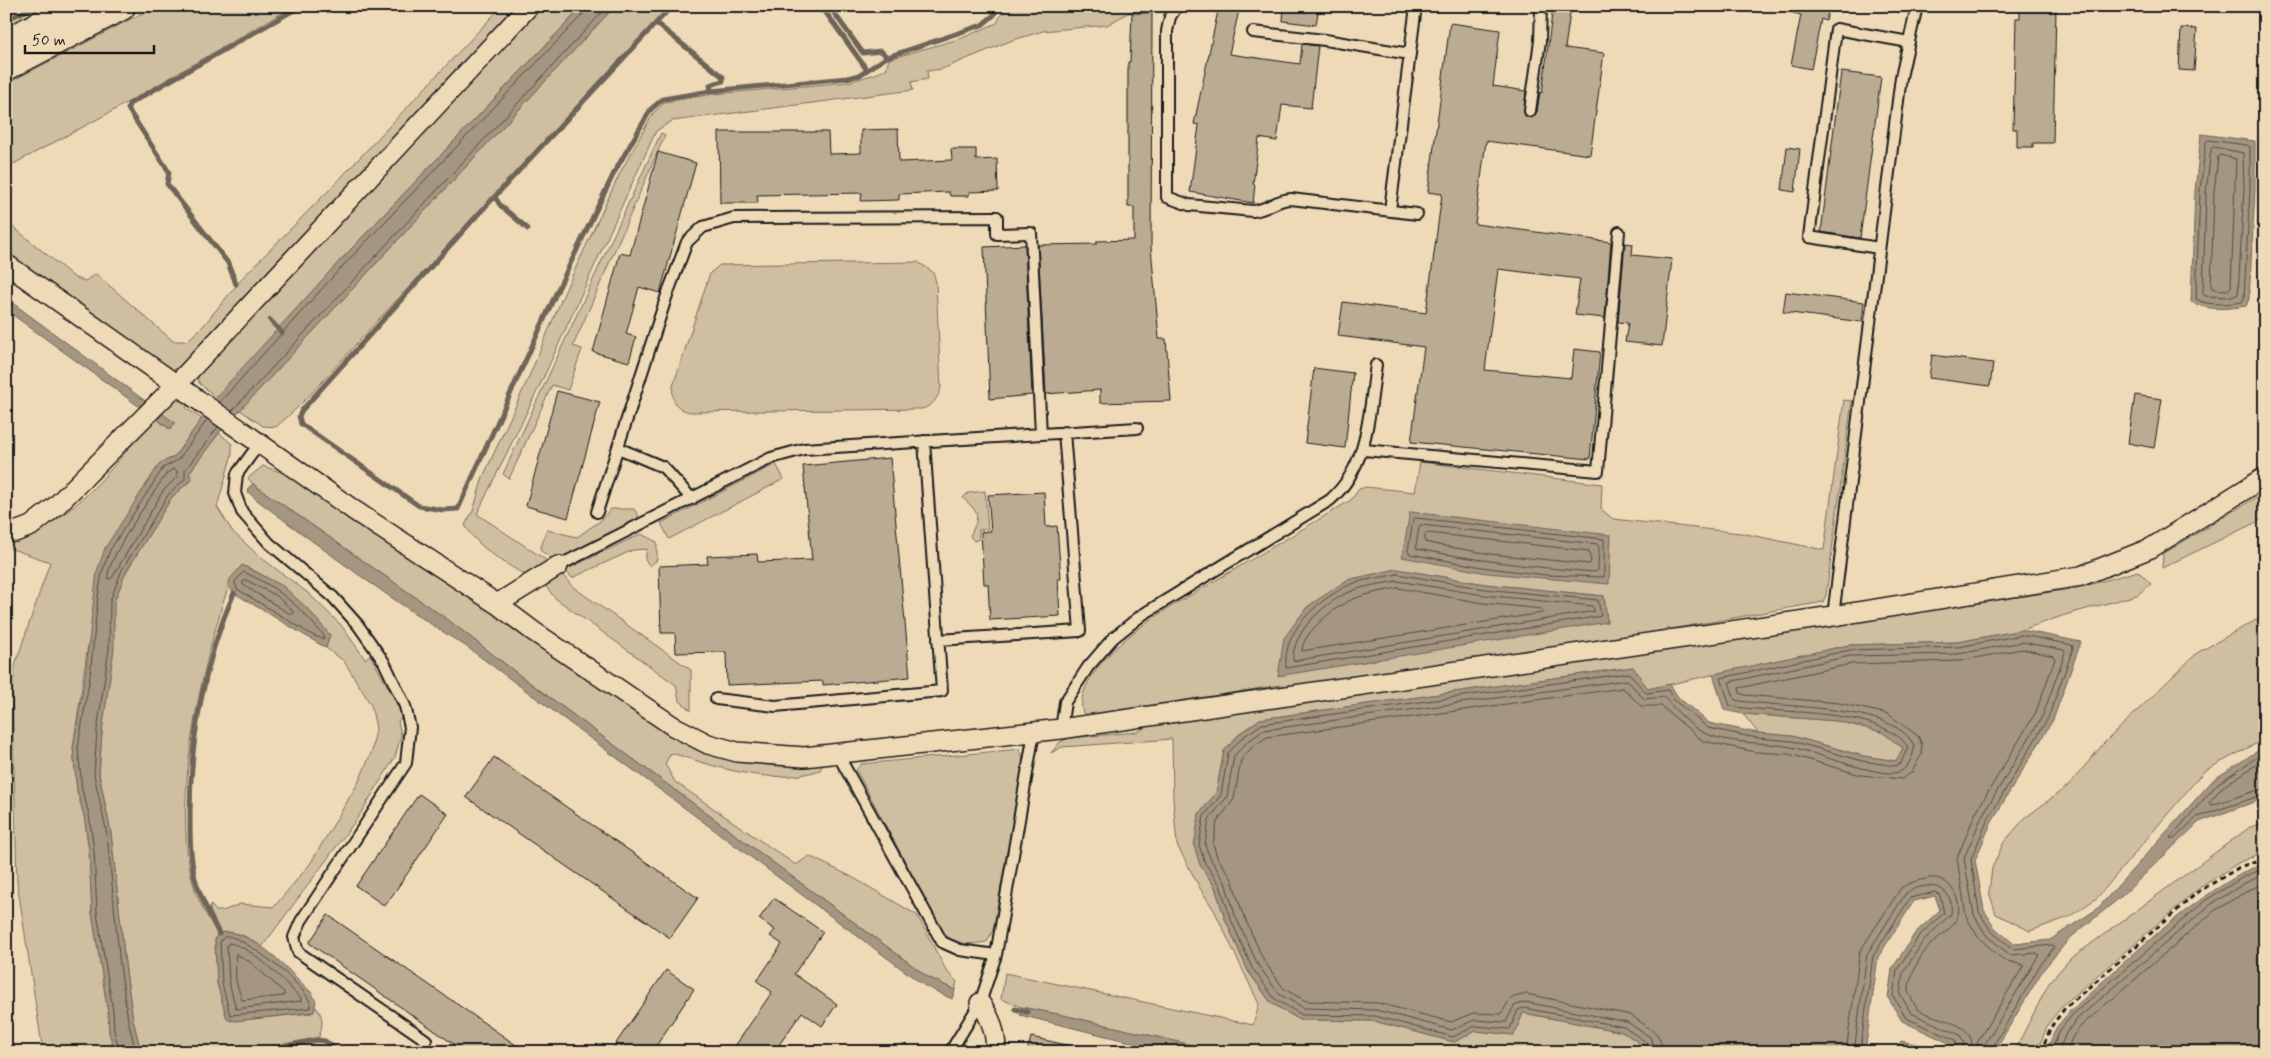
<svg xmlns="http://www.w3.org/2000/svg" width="2271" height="1058" font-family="Mynerve,sans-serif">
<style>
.green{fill:#d0bea1;stroke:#766d5e;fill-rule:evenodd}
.water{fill:#a49680;stroke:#6e6558}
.pier{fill:#efdab8}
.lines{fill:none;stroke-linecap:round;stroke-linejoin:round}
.shore{stroke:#524d44;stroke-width:1}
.stream{stroke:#6e6558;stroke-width:5}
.building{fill:#bbab92;stroke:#1c1c1c}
.lane-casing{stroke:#1c1c1c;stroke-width:14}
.street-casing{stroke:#1c1c1c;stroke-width:22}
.highway-casing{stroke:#1c1c1c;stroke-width:31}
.path{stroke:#1c1c1c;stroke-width:3;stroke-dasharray:5 4;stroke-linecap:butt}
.lane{stroke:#efdab8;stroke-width:10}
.street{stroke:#efdab8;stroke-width:19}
.highway{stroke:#efdab8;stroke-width:28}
</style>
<rect width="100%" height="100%" fill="#efdab8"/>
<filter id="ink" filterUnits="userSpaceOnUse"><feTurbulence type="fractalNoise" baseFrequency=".02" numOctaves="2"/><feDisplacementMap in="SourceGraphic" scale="10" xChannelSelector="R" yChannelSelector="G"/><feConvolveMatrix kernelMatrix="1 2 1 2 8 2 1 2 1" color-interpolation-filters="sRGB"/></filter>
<g filter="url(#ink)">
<!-- green -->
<path class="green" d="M156 6H294L109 113 6 168V84Z
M502 6H520L276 262 180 366 173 370 162 364 6 255V221L75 278 85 281 96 274 173 341H187L203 326 245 275 335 184Z
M542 6H583L334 267 217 398 199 383 197 376 275 289Z
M615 6H669C572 110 476 217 378 320 344 356 314 395 276 427L263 426 240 410Z
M1005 6H1150L1126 14 1107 25 1043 31 1010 41 942 69 927 71 928 79 911 82 913 90 672 121 656 131 540 385 477 514 552 564 528 577C506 563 478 549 465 525L473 511 483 477 528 379 565 291 620 173 654 112 665 102 714 94 849 82C862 77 874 76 886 69L889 59 962 38 997 23Z
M661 133 665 135 573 346 582 349 568 390 552 385 509 479 503 474Z
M918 262 933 272 936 282 941 388C937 399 933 406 922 409L691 412C676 410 671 400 673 386L710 273 720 265Z
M176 400 188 403 186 408 202 419 174 457 160 463 88 645 73 748 77 791 84 815 89 851 92 913 108 1012 109 1032 115 1052H43L17 882 12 693 15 665 50 562 6 547V537C66 536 118 459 155 417L169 429 161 412 169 403Z
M1844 400 1852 401 1826 595 1823 602 1620 638 1294 686 1280 685 1092 716 1083 713C1074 687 1110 652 1129 636 1154 615 1185 599 1213 582 1259 555 1305 528 1351 500L1359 489 1366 487 1415 492 1420 462 1602 484 1601 509 1613 519 1741 533 1824 550ZM1397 569 1485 584 1604 596 1607 621 1307 607 1347 580Z
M219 433 232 444V454L217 507 233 532 259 556 308 593 341 625 365 659 370 655 396 701 402 717 398 721 401 735 395 757 359 816 262 947C250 939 237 929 221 933L210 911V904L216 911H223L240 904 274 907 310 864 358 783 372 751 376 728 371 705 344 661 326 648 330 635C302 602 281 582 242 565 226 585 223 604 216 627 195 700 173 812 194 887 199 903 209 919 217 934L215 940 217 983 227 1019 231 1021 312 1013 316 1007C325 1018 322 1025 319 1037L246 1052H141L133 1020 125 964 111 833 99 774 102 732 114 602 126 572 172 497 192 479 189 473Z
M776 464 784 479 669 539 661 523Z
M263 466 283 473 482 604 677 740C726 763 769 769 823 765L820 770C772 787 718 767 671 753L665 764 675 782 796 865 809 856 852 877 917 915 946 970 957 982 955 990 928 977 518 674 451 622 253 484 248 478Z
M985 491 988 529 979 530V539L974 541 970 536C980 515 980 514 963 498L968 493Z
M2265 492V518L2162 568 2163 554Z
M611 509H634L639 516 633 523 556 562 540 550 547 530 577 537 600 521Z
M641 534 657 542V560L650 566 645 560 647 549 633 550 572 578 565 570Z
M2138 571 2151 584 2137 595 2065 615 2022 630 1958 642 1849 645 1648 689 1633 667 1260 719 1240 733 1224 751 1216 793 1199 814 1200 865 1215 887 1225 919 1248 971 1271 1003 1300 1020 1374 1021 1454 1042 1476 1031 1514 1035 1523 1013 1623 1032 1643 1045 1638 1052H1222L1063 1015 1021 1007 1001 999 1005 973 1253 1025 1259 1004 1214 910 1201 890 1177 845 1173 800 1172 739 1062 747 1051 753 1060 742 1069 738 1137 732 1153 724 1254 711 2078 588Z
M560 572 573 587 691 670V711L679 700 676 685 555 598 547 588 546 583Z
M2265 615V739L2204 771 2097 898 2069 917 2030 931 1996 914 1989 892 1992 868 2004 842 2025 818 2069 785 2104 743 2197 653Z
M1743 714 1837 721 1882 732 1903 748 1896 761 1863 756 1792 736 1758 733Z
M1020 749 1023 759 1022 774 993 930 987 942C971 944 958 946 945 936L856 770 861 764Z
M2265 823V851L2238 863 2198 889 2063 1005 2048 1024 2037 1052H2014L2049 983 2069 960 2250 827Z"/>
<!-- water -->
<path class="water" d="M583 6H615L219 433 189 473 192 479 172 497 126 572 114 602V649L102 732 99 774 111 833 125 964 133 1020 141 1052H115L109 1032 108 1012 92 913 89 851 84 815 77 791 73 748 85 676 97 571 105 548 160 463 174 457 223 389 334 267Z
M2201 134 2255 141V190L2249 299 2246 306C2229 309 2207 311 2191 302L2195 191Z
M6 298 175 423 170 429 6 310Z
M253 484 451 622 518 674 928 977 955 990 952 999 925 986 467 647C394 602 325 551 257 500L248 492 249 487Z
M1410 512 1611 535 1609 584 1487 573 1402 557Z
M242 565 283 586 308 609 330 635 326 648 234 593 228 586 230 579Z
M1397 569 1485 584 1604 596 1607 622 1278 676 1284 638 1307 607 1347 580Z
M2022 630 2081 642 2053 720 1992 821 1975 860 1984 910 1995 928 2014 944 2050 940 2097 909 2213 780 2265 746V798L2199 822 2122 896 2070 938 2043 970 1994 1052H1894L1901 1041 1946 1050 1953 1045 1902 1021 1888 998 1892 969 1915 933 1940 910 1935 896 1914 901 1878 957 1865 1052H1638L1642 1045 1623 1032 1523 1013 1514 1035 1476 1031 1454 1042 1374 1021 1300 1020 1271 1003 1248 971 1225 919 1215 887 1200 865 1194 846 1199 814 1216 793 1224 751 1240 733 1260 719 1633 667 1648 689 1670 684 1678 697 1709 723 1758 733 1792 736 1863 756 1896 761 1903 748 1882 732 1837 721 1743 714 1724 710 1713 674 1849 645 1958 642Z
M2265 862V1052H2046L2056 1028 2070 1011C2129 959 2193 894 2265 862Z
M224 932C259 933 288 971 312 993L316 1001 314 1012 236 1021 227 1019 217 983 215 940 217 934Z
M1021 1007 1063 1015 1222 1052H1171L1020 1015Z"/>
<!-- pier -->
<path class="pier" d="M214 397 239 415 224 432 201 416Z"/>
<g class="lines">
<!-- shore -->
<path class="shore" d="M2208 140 2247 145 2250 147V190L2244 298 2242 302C2231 304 2205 306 2196 299L2200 191 2206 142Z
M2214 147 2243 153 2244 190 2238 294 2232 297 2205 296 2203 294 2206 192 2211 149Z
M2220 155 2236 159 2231 287 2228 290 2213 289 2211 286 2214 192 2218 157Z
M220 402 338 271 585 12 586 6
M232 411 608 6
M174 469 177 471V477L163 491 112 578 108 579C104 562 155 491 167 473Z
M1416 518 1604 539V577L1546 575 1488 568 1410 554 1408 551 1413 520Z
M1421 525 1597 544 1599 547 1598 570 1595 572C1535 568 1476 560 1417 549L1416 546 1419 527Z
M1428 533 1589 551 1591 562 1589 564 1490 554 1439 545 1425 542V535Z
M244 572C279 588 299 606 324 636V639L314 636 237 589 235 582Z
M1397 574 1485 589 1598 600 1601 616 1286 668C1282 631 1317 601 1347 586 1361 579 1382 578 1397 574Z
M246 580 277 596 293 611V614H290L243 585V582Z
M1397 581 1484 595 1592 606 1595 611 1293 661C1291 632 1327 600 1352 591 1366 585 1383 584 1397 581Z
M1398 588 1483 603 1542 609 1544 611 1542 613 1302 651C1301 633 1339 603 1356 598 1369 593 1384 591 1398 588Z
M2265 752 2217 784 2170 838 2174 839 2197 817 2265 794
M2265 759 2221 788 2209 803 2212 805 2265 788
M232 937C249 942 314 990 311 1008L230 1015 222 983 220 942 224 937Z
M229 943C254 947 283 981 301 998V1001L236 1009 229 982 227 946Z
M236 954 250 962 284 992V996L242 1000 236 981Z
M120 1052 114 1031 113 1011 97 913 94 851 89 814 82 790 78 748 90 676 98 596 102 572 110 550 163 468 178 460 207 420
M136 1052 128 1020 120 965 107 834 94 775 97 731 109 648 110 601 122 570 168 495 185 479V470L218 427
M1644 1052 1647 1047 1646 1042 1624 1027 1524 1008 1518 1010 1510 1029 1475 1026 1453 1037 1375 1016 1302 1015 1275 999 1252 968 1230 917 1220 885 1205 863 1199 845 1204 816 1221 795 1228 753 1243 737 1262 724 1629 673 1646 693 1668 690 1674 700 1708 728 1757 738 1792 741 1862 761 1896 766 1901 763 1908 747C1882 707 1773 714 1730 706L1721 678 1850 650 1958 647 2022 635 2072 645 2073 649 2048 718 1988 819 1971 859 1979 912 1991 931 2013 949 2052 945 2054 947 2039 967 1990 1052
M1652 1052 1653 1044 1650 1037 1627 1022 1525 1002 1514 1006 1506 1022 1474 1020 1452 1030 1376 1010 1304 1008 1279 994 1258 965 1235 915 1225 882 1211 860 1205 845 1209 819 1227 797 1234 756 1247 742 1264 730 1627 680 1644 699 1665 697C1672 708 1693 728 1704 733 1727 744 1767 742 1791 747 1815 752 1878 778 1899 772 1908 769 1914 755 1914 747 1900 703 1772 708 1735 700L1729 682 1850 656 1958 654 2022 642 2064 650 2065 653 2043 715 1982 816 1964 858 1974 915 1986 935 2010 955 2037 953 2039 955 1985 1044 1983 1052
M1660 1052 1661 1043 1657 1034 1631 1015 1526 994 1511 998 1501 1014 1473 1013 1451 1022 1378 1003 1306 1001 1284 989 1264 961 1242 912 1232 879 1217 857 1213 844 1217 822 1234 799 1241 760 1252 747 1267 737 1623 688 1641 706H1661L1703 741 1756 752 1789 754 1861 775 1902 779 1912 772 1921 755 1922 745 1918 736 1888 714 1839 703 1745 695 1740 693 1739 688 1851 664 1959 661 2022 649 2054 656 2055 659 2036 712 1976 812 1957 858 1966 916 1978 937 2003 960 2024 965 1978 1041 1976 1052
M1846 1052 1860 951 1901 888C1909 882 1921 880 1930 878 1950 875 1965 903 1956 920 1951 930 1939 936 1931 944 1919 956 1910 976 1908 992 1911 997 1914 1005 1918 1009 1934 1021 1981 1021 1970 1052
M1854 1052 1867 954 1906 893C1926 880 1955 884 1951 914L1924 940 1903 973 1900 994 1911 1013 1960 1035 1964 1043 1962 1052
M1860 1052 1873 956 1910 898 1935 892 1940 895 1944 913 1919 936 1897 970 1893 996 1906 1018 1955 1040 1957 1047 1952 1052
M2051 1052 2060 1030 2073 1014 2206 900 2243 877 2265 868
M2058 1052 2066 1033 2077 1019 2210 905 2245 883 2265 874
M2066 1052 2073 1036 2082 1025 2214 911 2249 890 2265 883"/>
<!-- stream -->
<path class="stream" d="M672 6 473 220 302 410 299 416 301 424 419 506 443 510 458 509 558 289 615 171 651 109 663 99 711 91 847 78 860 75 887 57 982 25 994 15 998 6
M821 6 867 70
M829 6 863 53 881 51 887 57
M6 20 36 6
M656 23 723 77V81L710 85 711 91
M495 197 500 205 528 229
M236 284 228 263 167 184 169 172 128 109 129 104 301 6
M270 320 282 333
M219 934C210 915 200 898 195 878 190 858 190 835 190 814 190 740 204 661 234 593
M1015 1009 1027 1012
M255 1052 317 1040 325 1041 340 1052"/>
</g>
<!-- building -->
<path class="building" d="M1219 6H1240L1229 54 1300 64 1302 44 1318 46 1311 108 1282 105 1277 141 1259 138 1253 184 1255 185 1253 203 1190 192 1199 125 1194 124Z
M1284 6H1319L1316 25 1283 21Z
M1553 6H1571L1565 48 1604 53 1590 155 1486 141 1475 224 1611 242 1605 318 1575 315 1580 279 1498 269 1485 370 1571 378 1574 349 1600 352 1590 459 1411 442 1424 347 1338 336 1343 302 1426 313 1442 194 1428 192 1450 23 1500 30 1493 86 1526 91 1524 113 1526 117 1532 118 1537 112 1540 92 1542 93Z
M1789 6H1829L1826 21 1821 19 1811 69 1791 65 1801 15 1789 12Z
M2020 6 2056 8 2053 143H2033V147H2017V129H2013L2016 18H2020Z
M1132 13H1152L1151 247 1159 339H1166L1171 401 1100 403V390L1046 394 1038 245 1097 244V241L1134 240V207H1128V62H1130Z
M2181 28 2197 29 2194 71 2179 70Z
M1841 72 1881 77 1860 238 1821 232Z
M898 129 899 162 952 160 951 149H976V160L997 159 998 191 969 192V196H950L949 192 899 194V200L861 201 862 193 757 195 758 203H720L719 132H828L829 154 861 153V130Z
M1787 147 1800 149 1795 192 1782 190Z
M658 152 696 163 660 293 639 287 626 334 636 337 629 362 593 352 620 253 630 255Z
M1625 243 1633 244 1632 255 1672 259 1662 346 1625 342 1628 323 1618 322Z
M1025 245 1032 395 990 399 984 247Z
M1786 292 1864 302 1862 322 1783 312Z
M1932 355 1993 363 1990 386 1929 378Z
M1314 368 1353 373 1345 448 1305 443Z
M557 391 600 402 568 518 526 506Z
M2135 395 2162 399 2154 448 2128 443Z
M890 458 910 677 823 685V681L727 685 726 652 676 653 675 633H661L659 566 708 564 707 556 757 554 758 562 812 560 803 466Z
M1044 492 1046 527 1057 526 1061 579H1058L1060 616 990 620 988 584H984L981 532 991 531 988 495Z
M494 757 698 898 670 938 466 797Z
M419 794 448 814 385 906 356 886Z
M774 898 823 932 794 974 837 1004 822 1026 802 1012 774 1052H731L772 992 757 981 782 944 770 936 775 930 759 919Z
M328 915 454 1002 526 1052H465L435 1031 309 943Z
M666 970 694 989 652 1052H610Z
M1031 1037 1071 1046V1052H1027Z"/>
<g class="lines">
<defs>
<path id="lane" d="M1177 6 1170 17 1167 31V197L1189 205 1253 211C1267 210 1277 199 1291 199L1417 214
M1253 32 1325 40 1410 54
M1530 111 1540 41 1541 6
M1390 210 1416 6
M1879 248 1809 237 1836 29 1909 42
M259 444 237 474 235 493 242 512 269 543 333 597 358 625 384 662 405 706 410 727 406 763 301 921 294 937 298 952 426 1040
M618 448 663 467 692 499
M1364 450 1598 471 1619 232
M597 512 667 295 687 242 703 227 734 218 997 217V234L1031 233 1041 434
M558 566 771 458 804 449 1137 428
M1833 616 1901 77 1917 6
M938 640 1080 631 1064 432
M716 699 775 706 942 691 924 441
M1061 729 1065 702 1088 667 1113 638 1142 615 1330 500C1369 466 1369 413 1376 365
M837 753 942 942 960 950 996 955
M950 1052 980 1003 996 955 1034 732"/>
<path id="street" d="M6 264 355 511 497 604 533 631 673 726 708 744 737 752 804 757 1061 729 1833 616 2081 576 2151 548 2265 477
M6 532H15L31 526 56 506 177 384 529 6
M497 604 558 566
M980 1003C991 1017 996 1034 996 1052"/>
<path id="highway" d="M6 43 78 6
M6 66 121 6"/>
</defs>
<!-- lane casing -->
<use href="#lane" class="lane-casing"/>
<!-- street casing -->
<use href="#street" class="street-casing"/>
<!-- highway casing -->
<use href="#highway" class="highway-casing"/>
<!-- path -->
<path class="path" d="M2041 1052 2051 1027 2065 1008 2198 892 2238 868 2265 857"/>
<!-- lane -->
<use href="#lane" class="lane"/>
<!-- street -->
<use href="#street" class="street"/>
<!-- highway -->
<use href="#highway" class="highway"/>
</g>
</g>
<!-- margin -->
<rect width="2271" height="1058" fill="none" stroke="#efdab8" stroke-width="25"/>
<rect x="12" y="12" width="2246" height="1033" fill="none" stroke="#1c1c1c" stroke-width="2" filter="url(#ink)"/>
<!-- scale -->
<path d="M25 45v8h129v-8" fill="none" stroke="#1c1c1c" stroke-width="2.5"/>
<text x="32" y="45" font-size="15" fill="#1c1c1c" stroke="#efdab8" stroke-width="4" paint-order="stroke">50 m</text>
</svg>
